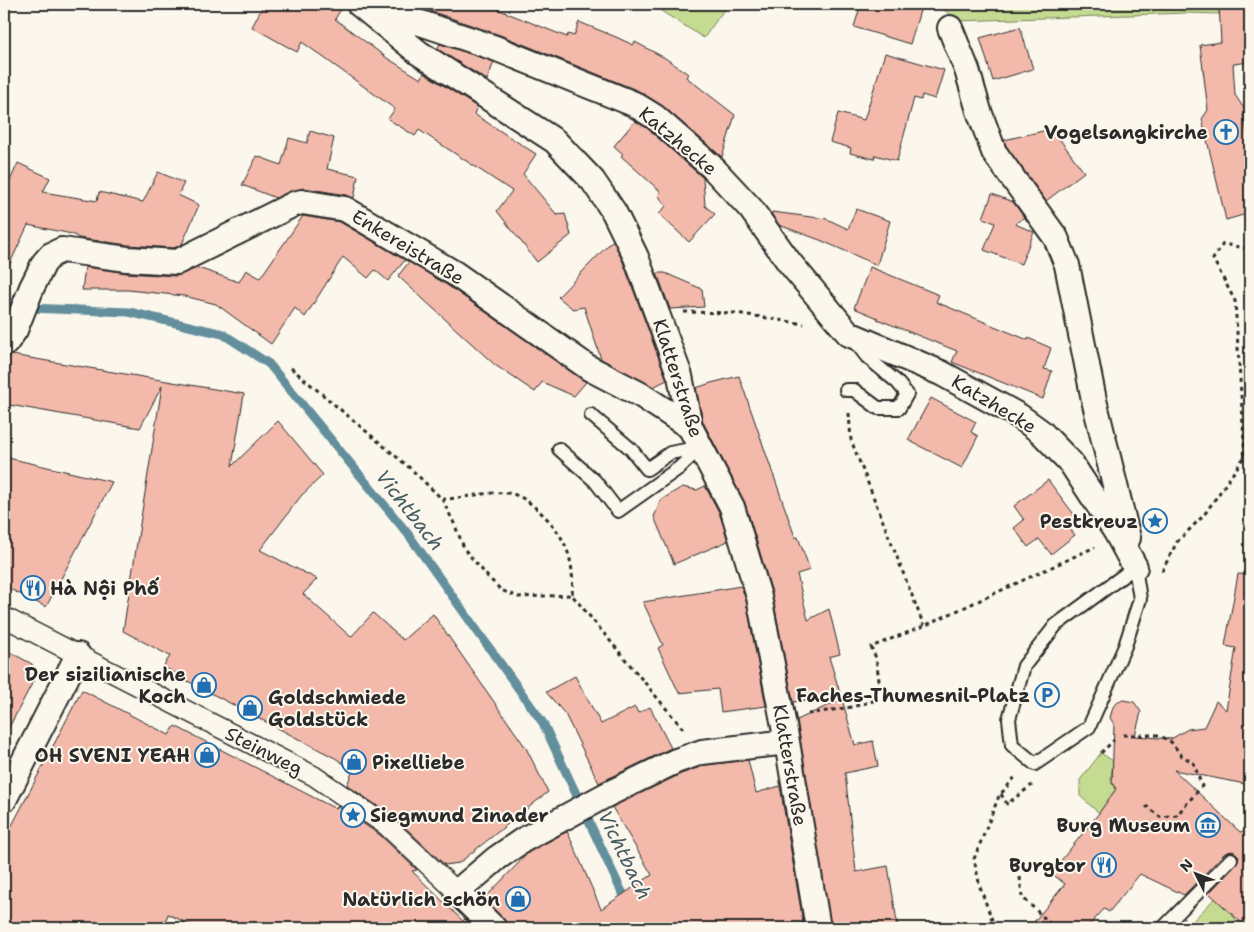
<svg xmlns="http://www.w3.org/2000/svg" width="1254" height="932" font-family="'Shantell Sans',sans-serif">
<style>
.green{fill:#c4db91;stroke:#78835e}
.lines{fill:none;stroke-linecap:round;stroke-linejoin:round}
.stream{stroke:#638f9d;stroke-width:9}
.building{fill:#f3baab;stroke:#2b2b2b}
.service-casing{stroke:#2b2b2b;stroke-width:16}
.pedestrian-casing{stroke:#2b2b2b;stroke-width:22}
.minor-casing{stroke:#2b2b2b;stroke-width:28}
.path{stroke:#2b2b2b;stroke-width:3;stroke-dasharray:4 4;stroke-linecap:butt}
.service{stroke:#fbf7ec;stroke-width:12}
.pedestrian{stroke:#fbf7ec;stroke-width:19}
.minor{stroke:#fbf7ec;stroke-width:24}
.labels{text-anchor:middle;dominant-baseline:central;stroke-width:4;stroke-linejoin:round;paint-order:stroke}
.poi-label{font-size:19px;font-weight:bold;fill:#2b2b2b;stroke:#fbf7ec;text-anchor:end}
.street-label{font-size:19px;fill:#2b2b2b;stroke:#fbf7ec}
.water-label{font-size:20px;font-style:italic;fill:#475d64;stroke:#fbf7ec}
</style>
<rect width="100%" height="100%" fill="#fbf7ec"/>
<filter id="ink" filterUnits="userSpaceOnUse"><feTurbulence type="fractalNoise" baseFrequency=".02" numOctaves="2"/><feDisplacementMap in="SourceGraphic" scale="10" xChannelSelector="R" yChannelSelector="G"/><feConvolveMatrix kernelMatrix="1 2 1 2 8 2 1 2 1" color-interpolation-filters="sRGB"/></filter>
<g filter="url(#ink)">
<!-- green -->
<path class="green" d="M650 4H728L704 38Z
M937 4H1218L1219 14 1186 13 958 21Z
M1101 753 1113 761 1111 778 1116 789 1099 813 1080 796V780Z
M1215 898 1236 919 1231 928H1186Z"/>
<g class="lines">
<!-- stream -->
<path class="stream" d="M4 307 129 312 223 334 269 364 408 534 543 723 620 888 629 904"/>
</g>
<!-- building -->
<path class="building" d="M264 4H344L335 19 387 58 421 79 424 73 477 107 474 114 536 154 523 174 557 215 565 214 571 235 537 262 497 211 512 191 419 130 415 136 388 119 395 109 302 42 297 52 252 27Z
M410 4H499L497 9 567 37 568 34 574 36 579 22 616 37 633 45 635 42 665 58 688 74 686 77 735 115 722 157 664 107 639 91 500 35Z
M861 4H922L910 44 854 27Z
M1219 4H1250V62L1233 64 1235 95 1247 113 1243 115 1250 145V213L1226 220 1202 119 1208 110 1200 45 1221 42Z
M1020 27 1033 69 993 81 980 38Z
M440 44 494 62 487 80 437 49Z
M885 53 944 70 935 99 922 95 921 100 914 98 897 161 875 155 874 159 850 153 851 148 830 142 838 113 864 120Z
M635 121 647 128 703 178 705 206 715 214 689 242 659 214 666 206 658 195 661 192 621 156 623 154 614 146Z
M1052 129 1084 172 1046 201 1006 146 1004 140Z
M310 131 334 138 327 169 358 176 354 198 347 195 304 188 291 191 276 198 242 185 257 156 281 165 289 138 307 143Z
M18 163 50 178 43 192 97 201 99 192 143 202 158 172 184 183 178 195 199 205 182 244 174 248 128 245 79 238 72 234 28 225 4 276V194Z
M992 194 1013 202 1024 217 1015 224 1034 232 1021 264 984 250 995 223 983 218Z
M856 209 890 221 877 265 820 240 779 225 772 215V212L827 219 848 229Z
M303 216 340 222 405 260 388 281 375 270 368 278 343 257 305 317 295 308 271 344 216 304 184 296 128 290H82L85 267 126 273 176 276 198 268 239 282 246 270 260 278Z
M613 240 623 262 667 380 653 387 601 359 584 307 573 309 558 297Z
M409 262 447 285 586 382 574 396 542 382 535 392 495 365 398 276Z
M870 267 939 295 936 302 1028 340V338L1051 348 1044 369 1052 371 1043 399 952 362 957 351 877 319 878 318 854 308Z
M657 273H665L702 289 704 307 670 309Z
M12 355 244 394 232 466 278 421 323 475 301 496 260 550 317 579 303 594 351 637 373 613 403 640 433 614 526 748 548 792 459 863 445 865 395 818 347 785 353 770 335 758 176 675 177 674 163 667 170 656 123 631 162 386 140 428 4 404V358Z
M739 376 795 537H798L810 570 797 574 808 620 829 609 840 654 829 657 841 696 793 702 772 593 745 503 703 422 696 388 711 383Z
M931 398 976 422 971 432 978 436 962 468 908 440Z
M4 457 112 482 46 607 4 586Z
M1048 480 1079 521 1070 529 1075 535 1051 554 1039 539 1028 547 1014 528 1024 520 1014 506Z
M705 486 719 512 728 541 674 564 654 517 661 500 682 487 697 490Z
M1238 574 1250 575V785L1174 770 1240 832 1250 829V928H1247L1209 893 1237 864 1239 856 1233 851 1225 853 1184 895 1140 874 1109 912 1104 909 1087 928H1029L1065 884 1051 873 1099 813 1116 789 1114 784H1112L1114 724 1110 718 1113 707 1116 703 1123 700 1134 702 1141 712 1135 736 1171 739 1188 729 1204 727 1216 701 1226 710 1236 648 1225 646Z
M741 586 746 600 766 706 721 712 718 689 679 693 658 648 663 645 643 602Z
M4 649 32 664 36 676 4 737Z
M575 676 601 724 635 707 638 713 650 707 671 748 599 783 565 714 546 692Z
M82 690 169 735 175 726 336 809 337 806 380 835 417 870 412 871 463 921 465 919 475 928H197L168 914 163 928H4V841Z
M842 699 855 745 873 741 878 766 845 773 856 872 888 866 898 928H831L797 720Z
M748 760 756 793 780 786 804 928H507L504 919 484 899 529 852 566 832 568 833 601 909 652 875 612 807 681 774 705 765Z"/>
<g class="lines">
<defs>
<path id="service" d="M846 390H854L878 408H899L907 394 897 382 867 357 854 340
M591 415 631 449 647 469 670 453 701 447
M559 449 595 481 618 511 679 468 701 447
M1135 567 1140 599 1125 646 1089 727 1035 764 1012 745 1009 719 1024 666 1056 625Z
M1163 928 1231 859"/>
<path id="pedestrian" d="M4 617 314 776 387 826 457 892"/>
<path id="minor" d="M359 4 419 53 555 141 593 181 614 212 636 257 680 376 690 427 732 507 759 597 787 742 818 928
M370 6 495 48 634 104 655 117 712 167 751 209 789 262 849 334 941 373 1019 416 1041 432 1071 463 1116 532 1135 567
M950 28 967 70 979 111 994 152 1056 238 1067 265 1094 400 1128 538
M4 344 6 343 15 330 32 287 44 263 51 255 62 250 127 259 177 262 294 204 302 202 345 209 454 273 589 368 641 395 690 427
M4 800 78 655
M494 928 457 892 497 858 523 840 606 795 676 761 702 752 787 742"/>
</defs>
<!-- service casing -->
<use href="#service" class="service-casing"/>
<!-- pedestrian casing -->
<use href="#pedestrian" class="pedestrian-casing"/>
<!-- minor casing -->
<use href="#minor" class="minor-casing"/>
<!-- path -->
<path class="path" d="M684 312 736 313 804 324
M291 368 411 469 442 499 453 521 465 550 488 577 501 590 518 597 572 595 684 730
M849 413 851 440 924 626
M442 499C464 499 485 491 507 493 519 494 529 502 537 509 565 534 575 558 572 595
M1162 571 1177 542 1204 515 1245 456 1235 301 1213 259 1223 244 1250 249
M808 714 852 707 873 701 880 688 876 658 871 647 924 626 1095 547
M1123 735H1159L1171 742 1182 756 1193 762 1202 786 1177 815 1160 817 1146 806
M1101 753 1114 740
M1001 794 1007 804 1032 785
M1020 877 1022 897 1055 928
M995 928 980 887 974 859 999 796 1016 776
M1241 928 1250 908"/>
<!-- service -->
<use href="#service" class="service"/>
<!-- pedestrian -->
<use href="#pedestrian" class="pedestrian"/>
<!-- minor -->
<use href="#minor" class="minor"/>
</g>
</g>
<!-- icons -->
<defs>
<symbol id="church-ring" viewBox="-11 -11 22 22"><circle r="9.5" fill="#fbf7ec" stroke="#1f6fb2" stroke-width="1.5"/><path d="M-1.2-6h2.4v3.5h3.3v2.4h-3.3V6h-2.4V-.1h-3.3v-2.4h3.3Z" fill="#1f6fb2"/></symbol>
<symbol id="sight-ring" viewBox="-11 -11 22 22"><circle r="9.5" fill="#fbf7ec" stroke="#1f6fb2" stroke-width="1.5"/><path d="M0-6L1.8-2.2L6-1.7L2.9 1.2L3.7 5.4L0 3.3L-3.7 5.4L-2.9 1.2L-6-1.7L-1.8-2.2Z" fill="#1f6fb2"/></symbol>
<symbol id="restaurant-ring" viewBox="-11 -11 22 22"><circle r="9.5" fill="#fbf7ec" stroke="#1f6fb2" stroke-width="1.5"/><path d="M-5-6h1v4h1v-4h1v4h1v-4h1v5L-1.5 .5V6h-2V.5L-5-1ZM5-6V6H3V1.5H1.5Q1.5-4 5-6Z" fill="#1f6fb2"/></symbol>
<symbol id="shop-ring" viewBox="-11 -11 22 22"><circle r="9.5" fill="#fbf7ec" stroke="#1f6fb2" stroke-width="1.5"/><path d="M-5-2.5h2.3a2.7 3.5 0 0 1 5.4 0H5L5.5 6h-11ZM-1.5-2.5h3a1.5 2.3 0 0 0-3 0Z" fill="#1f6fb2"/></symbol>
<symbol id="parking-ring" viewBox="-11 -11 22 22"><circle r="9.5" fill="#fbf7ec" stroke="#1f6fb2" stroke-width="1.5"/><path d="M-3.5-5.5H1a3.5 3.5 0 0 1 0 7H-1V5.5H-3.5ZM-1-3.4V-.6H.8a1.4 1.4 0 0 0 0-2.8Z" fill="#1f6fb2"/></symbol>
<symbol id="museum-ring" viewBox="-11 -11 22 22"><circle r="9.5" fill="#fbf7ec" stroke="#1f6fb2" stroke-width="1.5"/><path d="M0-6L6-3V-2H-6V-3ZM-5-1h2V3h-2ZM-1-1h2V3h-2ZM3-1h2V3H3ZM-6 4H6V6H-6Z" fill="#1f6fb2"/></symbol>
</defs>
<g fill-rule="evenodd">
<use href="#church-ring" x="1212" y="118" width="28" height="28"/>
<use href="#sight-ring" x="1141" y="507" width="28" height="28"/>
<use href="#restaurant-ring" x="19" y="574" width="28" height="28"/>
<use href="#shop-ring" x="190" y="671" width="28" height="28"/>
<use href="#parking-ring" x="1033" y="681" width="28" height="28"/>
<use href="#shop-ring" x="236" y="694" width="28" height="28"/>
<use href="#shop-ring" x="193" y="741" width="28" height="28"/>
<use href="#shop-ring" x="340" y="748" width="28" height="28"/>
<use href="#sight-ring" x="339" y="801" width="28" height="28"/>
<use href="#museum-ring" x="1194" y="811" width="28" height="28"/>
<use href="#restaurant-ring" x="1090" y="851" width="28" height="28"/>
<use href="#shop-ring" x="504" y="885" width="28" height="28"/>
</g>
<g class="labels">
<!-- poi labels -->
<g class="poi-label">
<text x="1208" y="132">Vogelsangkirche</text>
<text x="1138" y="521">Pestkreuz</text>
<text x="50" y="588" text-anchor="start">Hà Nội Phố</text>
<text x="186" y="674">Der sizilianische<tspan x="186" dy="22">Koch</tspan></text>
<text x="1030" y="695">Faches-Thumesnil-Platz</text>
<text x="268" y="697" text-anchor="start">Goldschmiede<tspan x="268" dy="22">Goldstück</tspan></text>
<text x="190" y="755">OH SVENI YEAH</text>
<text x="372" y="762" text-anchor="start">Pixelliebe</text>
<text x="370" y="815" text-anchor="start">Siegmund Zinader</text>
<text x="1190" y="825">Burg Museum</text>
<text x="1086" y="865">Burgtor</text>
<text x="500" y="899">Natürlich schön</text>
</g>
<!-- street labels -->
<g class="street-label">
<text transform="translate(678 141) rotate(40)">Katzhecke</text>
<text transform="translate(408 247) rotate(31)">Enkereistraße</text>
<text transform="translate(678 378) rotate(72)">Klatterstraße</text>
<text transform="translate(994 404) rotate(31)">Katzhecke</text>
<text transform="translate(264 751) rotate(27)">Steinweg</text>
<text transform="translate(790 765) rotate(80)">Klatterstraße</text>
</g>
<!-- water labels -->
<g class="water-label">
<text transform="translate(410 510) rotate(52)">Vichtbach</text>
<text transform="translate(625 855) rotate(64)">Vichtbach</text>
</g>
</g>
<!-- margin -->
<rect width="1254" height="932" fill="none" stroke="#fbf7ec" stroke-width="20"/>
<rect x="10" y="10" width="1234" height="912" fill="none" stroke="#2b2b2b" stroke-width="2" filter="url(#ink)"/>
<!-- north arrow -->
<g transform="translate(1196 874) rotate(312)" stroke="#fbf7ec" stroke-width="4" paint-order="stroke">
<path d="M0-4L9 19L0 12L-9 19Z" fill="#2b2b2b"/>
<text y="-8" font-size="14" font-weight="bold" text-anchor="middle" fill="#2b2b2b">N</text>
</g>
</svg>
